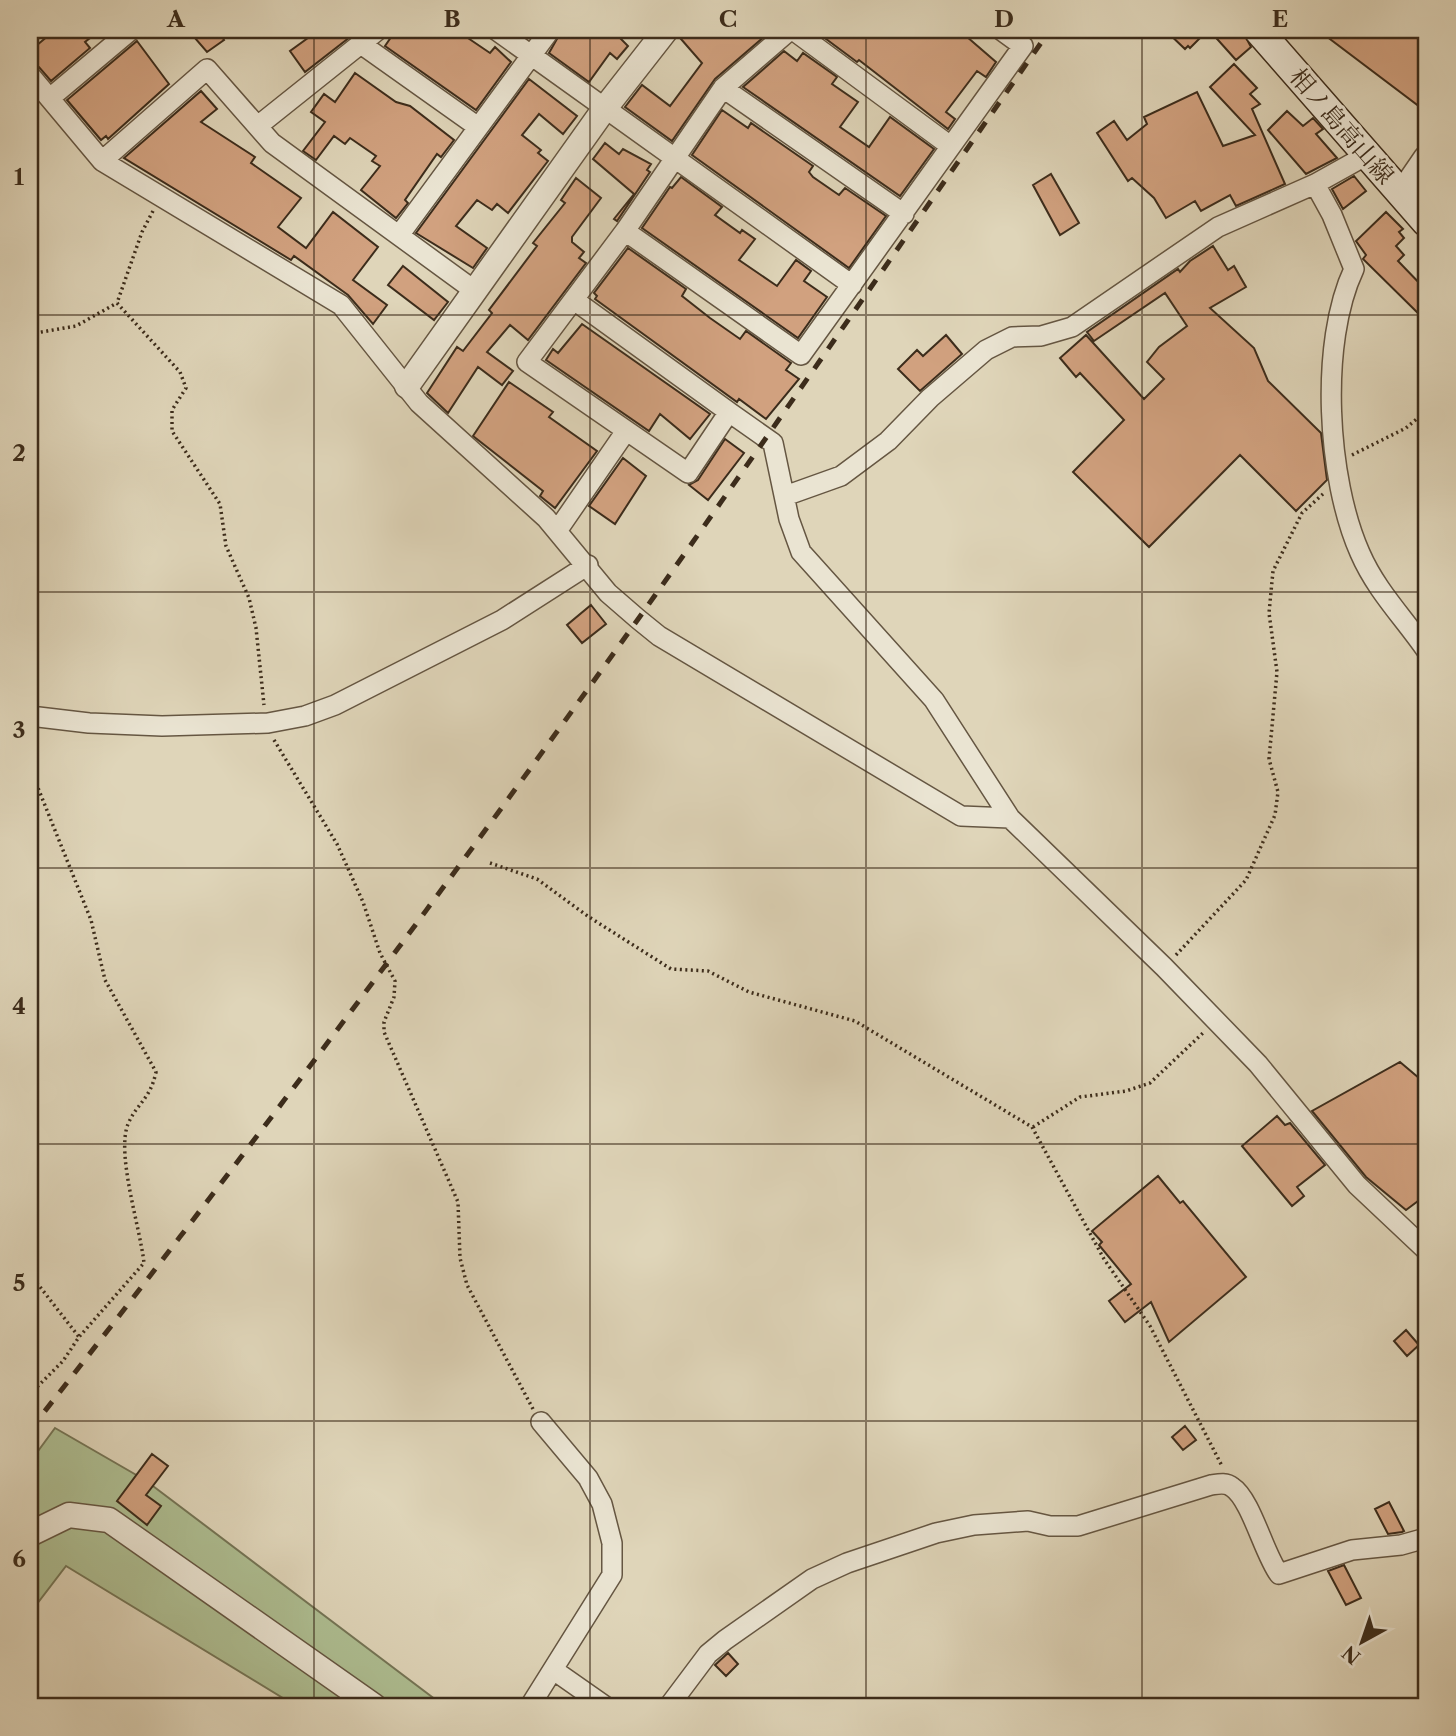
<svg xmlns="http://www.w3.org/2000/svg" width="1456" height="1736" font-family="'Libre Caslon Text','Noto Serif JP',serif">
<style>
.green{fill:#aebe92;stroke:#757556;stroke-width:2}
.building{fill:#d1a17f;stroke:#3c2c1b;stroke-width:2}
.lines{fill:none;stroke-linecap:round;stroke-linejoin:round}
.minor-casing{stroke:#655642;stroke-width:22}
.tertiary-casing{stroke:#655642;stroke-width:27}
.secondary-casing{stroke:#3c2c1b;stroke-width:31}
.path{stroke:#3c2c1b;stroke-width:3.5;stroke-dasharray:2 3.5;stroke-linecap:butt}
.minor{stroke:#eae4d2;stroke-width:19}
.tertiary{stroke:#eae4d2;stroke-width:24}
.secondary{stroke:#eae4d2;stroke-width:28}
.rail{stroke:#3c2c1b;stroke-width:5;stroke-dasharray:12 12;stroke-linecap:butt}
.grid{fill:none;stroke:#3c2c1b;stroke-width:2;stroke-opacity:0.55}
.labels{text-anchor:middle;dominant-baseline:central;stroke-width:6;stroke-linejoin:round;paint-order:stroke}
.street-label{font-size:24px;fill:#3c2c1b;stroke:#eae4d2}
.neatline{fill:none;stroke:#3c2c1b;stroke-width:2.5}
.grid-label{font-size:23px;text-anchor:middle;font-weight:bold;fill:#3c2c1b}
</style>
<rect width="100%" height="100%" fill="#dfd5b9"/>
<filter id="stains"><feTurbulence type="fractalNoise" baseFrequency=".00286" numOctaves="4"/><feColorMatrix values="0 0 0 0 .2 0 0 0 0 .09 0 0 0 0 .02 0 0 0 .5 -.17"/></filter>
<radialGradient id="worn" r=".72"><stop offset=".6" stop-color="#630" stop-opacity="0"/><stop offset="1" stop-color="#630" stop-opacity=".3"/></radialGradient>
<!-- green -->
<path class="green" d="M55 1428 145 1480 444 1706H296L66 1566 30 1613V1462Z"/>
<!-- building -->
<path class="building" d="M55 30H83L90 38 85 42 90 48 51 81 39 67 30 63V51Z
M188 30H217L224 40 207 52Z
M319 30H359L305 72 290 51Z
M396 30H456L490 53 495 47 511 62 476 110 385 46Z
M562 30H626L619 37 628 46 617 59 610 53 589 82 549 53Z
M691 30H772L715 79 672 141 625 107 642 85 670 106 702 63 681 39Z
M820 30H959L996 62 986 77 977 71 946 112 955 119 948 129 859 60 857 62 818 33Z
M1165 30H1208L1190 48 1188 46 1185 49Z
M1209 30H1242L1251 47 1236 60Z
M1318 30H1426V98L1420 107Z
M137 41 169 84 108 139 106 136 101 140 67 100Z
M784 51 797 61 803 53 837 77 832 84 858 102 840 127 869 147 890 117 934 149 900 196 743 87Z
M1234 64 1257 88 1250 94 1260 104 1252 109 1285 184 1236 206 1230 195 1201 211 1195 201 1166 218 1154 198 1132 178 1128 181 1097 133 1114 121 1127 140 1147 124 1144 117 1197 92 1223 146 1255 135 1210 87Z
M355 73 396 102 410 106 454 140 441 157 437 154 405 200 408 203 396 218 361 190 380 166 372 161 376 156 350 138 345 144 334 136 316 160 303 151 325 122 311 112 324 94 335 102Z
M529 79 577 116 563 134 539 114 522 135 541 150 538 153 548 161 508 213 497 204 492 210 477 200 456 226 487 248 473 268 416 233Z
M201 91 217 109 201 122 255 157 251 163 301 198 278 227 306 248 333 212 378 247 353 280 387 305 373 324 348 295 294 256 291 260 124 158Z
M722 110 748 128 751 123 813 166 809 172 813 177 839 195 845 188 886 216 849 268 692 155Z
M1287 111 1303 126 1313 118 1323 129 1316 134 1337 158 1306 174 1268 130Z
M605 143 619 154 623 149 651 164 647 170 650 172 617 221 614 219 634 194 593 159Z
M1051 174 1079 223 1060 235 1033 185Z
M1354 176 1366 191 1343 209 1332 189Z
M681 177 722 207 715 215 740 233 742 230 755 239 739 260 777 286 796 260 811 271 804 281 827 297 798 338 642 228 670 187 672 188Z
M576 178 601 198 572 237V242L584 252 579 258 586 263 528 340 510 325 487 352 513 371 502 385 478 367 448 413 427 393 457 347 463 351 492 313 489 310 537 246 533 243 565 203 561 200Z
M1386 212 1403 229 1399 232 1404 238 1396 246 1404 255 1398 261 1426 290V321L1363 259 1366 255 1356 241Z
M1213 246 1228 270 1234 266 1246 287 1210 308 1254 348 1268 381 1321 433 1327 480 1296 511 1240 455 1149 547 1073 472 1124 420 1080 373 1076 377 1060 358 1086 335 1144 399 1164 379 1147 362 1159 347 1187 326 1165 293 1094 341 1087 332 1178 269 1180 272 1190 261Z
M628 248 686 289 682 296 710 318 740 339 746 331 791 363 786 370 799 379 766 419 739 399 737 402 595 299 597 296 594 293Z
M403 266 448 302 434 320 388 285Z
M582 324 710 414 690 439 660 414 649 431 546 360 553 349 558 353Z
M946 335 962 354 920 391 898 369 917 350 923 356Z
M509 382 553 412 549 417 597 451 555 508 540 496 543 491 473 436Z
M725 439 744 453 708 500 689 485 698 480Z
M623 458 646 476 615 524 589 506Z
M591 605 606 624 582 643 567 625Z
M1400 1062 1426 1084V1195L1406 1210 1366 1177 1312 1111Z
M1277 1116 1285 1125 1290 1123 1325 1165 1297 1187 1304 1196 1292 1206 1242 1146Z
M1158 1176 1180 1203 1183 1201 1246 1277 1169 1342 1151 1302 1125 1322 1109 1301 1131 1284 1099 1245 1102 1242 1092 1231Z
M1406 1330 1419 1345 1407 1356 1394 1341Z
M1185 1426 1196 1440 1183 1450 1172 1437Z
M152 1454 168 1466 146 1495 161 1506 147 1525 117 1501Z
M1389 1502 1404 1531 1402 1532 1388 1534 1375 1509Z
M1344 1565 1361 1598 1346 1605 1328 1571Z
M728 1653 738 1664 726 1676 715 1665Z"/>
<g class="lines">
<defs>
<path id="minor" d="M496 30 852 285
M790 30 723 88 625 231 527 362 688 473 729 412 773 443 789 519 801 552 934 700 1010 818 1164 967 1258 1064 1357 1185 1426 1250
M793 30 949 145
M361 44 478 127
M30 75 102 161 341 305 419 403 546 518 608 593 638 619 659 636 961 816 1010 818
M723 88 904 214
M50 98 131 30
M259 125 378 30
M102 161 207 69 272 143 475 291
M1315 184 1332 215 1354 269C1319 343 1327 479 1360 553 1376 590 1403 617 1426 650
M625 231 801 355 1023 46 1001 30
M400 234 550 30
M574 300 729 412
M785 496 841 476 888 441 930 398 986 350 1012 337 1041 336 1072 327 1218 227 1315 184 1367 155
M557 531 626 431
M30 716 89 723 162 726 268 723 305 716 335 705 502 620 588 565
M555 1671 605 1706
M530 1706 612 1575V1543L602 1504 588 1478 541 1422
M669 1706 708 1654 725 1640 812 1579 847 1563 936 1533 974 1525 1028 1521 1050 1526H1078L1211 1485C1218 1484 1226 1482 1232 1487 1251 1499 1264 1554 1279 1574L1352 1550 1401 1545 1426 1538"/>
<path id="tertiary" d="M1402 193 1426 158
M407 386 605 108 666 30
M30 1534 69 1515 109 1520 374 1706"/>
<path id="secondary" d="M1258 30 1426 222"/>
</defs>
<!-- minor casing -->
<use href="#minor" class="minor-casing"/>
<!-- tertiary casing -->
<use href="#tertiary" class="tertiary-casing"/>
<!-- secondary casing -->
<use href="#secondary" class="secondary-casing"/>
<!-- path -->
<path class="path" d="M153 211 142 232 117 303 180 372 186 388 172 410V431L220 504 226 546 249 598 256 628 264 705
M30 334 76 326 117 303
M1352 455 1406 428 1426 411
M274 740 337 844 363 902 380 953 395 981 394 997 384 1022V1032L458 1202 460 1258 467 1285 533 1409
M30 768 91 920 105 980 156 1072C150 1100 137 1103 128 1124 116 1154 140 1227 144 1263L79 1337
M490 863 537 879 589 917 671 969 708 971 749 992 855 1021 1032 1127 1104 1259 1150 1326 1222 1466
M1176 955 1246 880 1275 815 1278 792 1269 759 1277 672 1269 613 1273 571 1302 513 1323 494
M1033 1127 1080 1097 1126 1091 1150 1083 1204 1032
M30 1274 79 1337 63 1361 30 1394"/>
<!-- minor -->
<use href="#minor" class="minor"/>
<!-- tertiary -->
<use href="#tertiary" class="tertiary"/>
<!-- secondary -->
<use href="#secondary" class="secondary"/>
<!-- rail -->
<path class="rail" d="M30 1430C238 1165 440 896 636 622 776 426 912 227 1050 30"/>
</g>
<!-- grid -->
<path class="grid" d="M314 30V1706M590 30V1706M866 30V1706M1142 30V1706M30 315H1426M30 592H1426M30 868H1426M30 1144H1426M30 1421H1426"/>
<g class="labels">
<!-- street labels -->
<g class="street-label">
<text transform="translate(1342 126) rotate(49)">相ノ島高山線</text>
</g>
</g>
<!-- margin -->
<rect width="1456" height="1736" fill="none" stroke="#dfd5b9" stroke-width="77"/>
<!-- north arrow -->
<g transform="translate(1362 1642) rotate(220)" stroke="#eae4d2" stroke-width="5" paint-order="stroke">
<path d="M0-5L12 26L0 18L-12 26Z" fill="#3c2c1b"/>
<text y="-10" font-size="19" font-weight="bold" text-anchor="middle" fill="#3c2c1b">N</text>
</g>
<rect x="38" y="38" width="1380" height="1660" class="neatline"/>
<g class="grid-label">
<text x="176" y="27">A</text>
<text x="452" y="27">B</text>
<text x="728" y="27">C</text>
<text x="1004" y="27">D</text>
<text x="1280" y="27">E</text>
<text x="19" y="185">1</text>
<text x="19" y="461">2</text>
<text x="19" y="738">3</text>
<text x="19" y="1014">4</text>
<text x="19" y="1291">5</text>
<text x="19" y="1567">6</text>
</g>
<rect width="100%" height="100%" filter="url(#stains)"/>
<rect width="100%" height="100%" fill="url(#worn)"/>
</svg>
